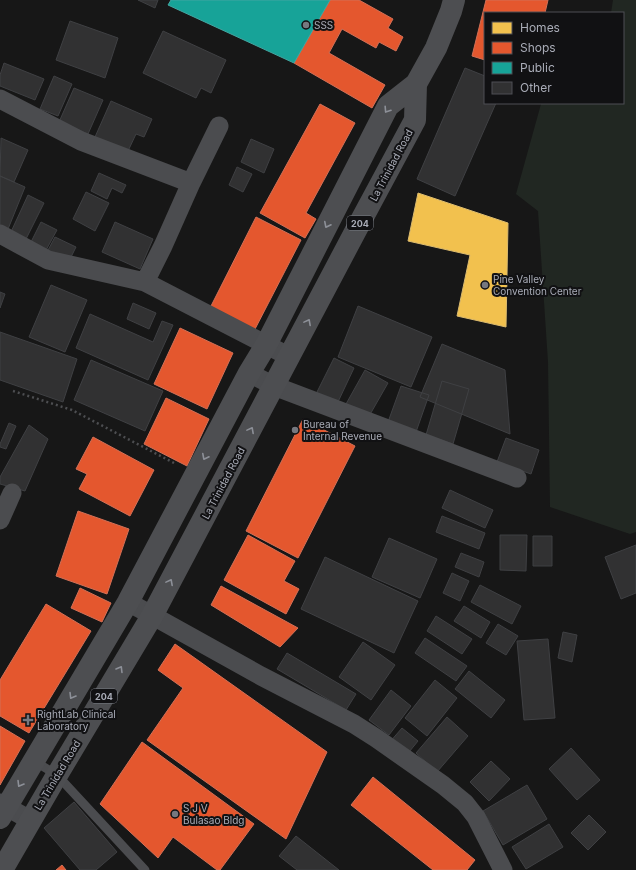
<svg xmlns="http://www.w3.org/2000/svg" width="636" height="870" font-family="Inter,sans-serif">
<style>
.green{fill:#212722}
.homes{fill:#f2c14e;stroke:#dcbb6e}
.shops{fill:#e4572e;stroke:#d27057}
.public{fill:#17a398;stroke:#43a6a1}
.building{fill:#313132;stroke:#3f4043}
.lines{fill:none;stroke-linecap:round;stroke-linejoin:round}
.path{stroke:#4d4e51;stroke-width:2.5;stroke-dasharray:2 3;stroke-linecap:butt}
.lane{stroke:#4b4c4f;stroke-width:9}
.street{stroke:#4b4c4f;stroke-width:19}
.highway{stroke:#4d4e51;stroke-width:22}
.oneway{stroke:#8d9098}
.poi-dot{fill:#76787f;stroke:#111113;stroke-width:1.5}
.labels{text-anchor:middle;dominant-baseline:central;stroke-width:4;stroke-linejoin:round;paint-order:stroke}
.shield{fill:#111113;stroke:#7b7e86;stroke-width:1}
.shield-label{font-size:9px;font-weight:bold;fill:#a9acb7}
.poi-label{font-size:10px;fill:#a9acb7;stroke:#111113;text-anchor:start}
.street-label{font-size:10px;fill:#a9acb7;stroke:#111113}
</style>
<rect width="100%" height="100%" fill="#171717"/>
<!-- green -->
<path class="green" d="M613 0H636V532L630 534 550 507 548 362 538 211 516 194 541 104 623 103V13H611Z"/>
<!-- homes -->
<path class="homes" d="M418 193 508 223 506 327 457 316 470 255 408 241Z"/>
<!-- shops -->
<path class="shops" d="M330 0H359L393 19 388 28 403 37 396 51 379 42 376 48 342 29 329 53 385 85 372 108 294 63Z
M486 0H548L545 13H485V60L472 56Z
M320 104 355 123 306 213 316 219 305 238 260 213Z
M256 217 301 240 254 331 210 308Z
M180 328 233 353 207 409 154 384Z
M166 398 209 419 187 466 144 444Z
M303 419 355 446 298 558 246 531Z
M93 437 154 470 130 516 79 489 87 474 76 469Z
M78 511 129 529 107 594 56 576Z
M248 535 295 561 284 581 299 589 286 614 224 580Z
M221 586 298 628 280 647 211 605Z
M80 588 111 603 102 622 71 608Z
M46 604 91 631 29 733 0 716V680Z
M175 644 327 752 286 839 147 740 183 688 158 670Z
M0 726 25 741 0 785Z
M142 742 254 824 220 870H217L173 837 158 858 100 804Z
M373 777 475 860 467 870H433L351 805Z
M62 865 66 870H56Z"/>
<!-- public -->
<path class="public" d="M171 0H330L294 63 168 5Z"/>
<!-- building -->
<path class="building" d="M138 0H158L155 8Z
M70 21 118 38 105 78 56 60Z
M163 31 226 60 211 93 201 88 196 98 143 73Z
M4 63 44 79 35 100 0 86V75Z
M465 68 485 76V103H496L455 196 417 179Z
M54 76 72 84 58 116 40 109Z
M74 88 103 100 88 134 59 122Z
M111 101 152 119 144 137 136 134 128 151 95 137Z
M1 138 28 150 14 182 0 176Z
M251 139 274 149 264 173 241 162Z
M237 167 252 174 243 192 229 185Z
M99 173 126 185 122 193 112 188 107 199 91 191Z
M0 176 25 187 6 234 0 231Z
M86 192 109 203 95 231 73 219Z
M28 195 44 203 25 241 10 234Z
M41 222 57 230 45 252 30 244Z
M115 222 153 239 140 269 102 252Z
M55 237 76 247 68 263 47 252Z
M51 285 87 300 65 352 29 337Z
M0 292 5 294 0 308Z
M133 303 156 313 149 329 127 319Z
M358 306 432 337 411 387 338 357Z
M90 314 153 342 162 321 173 325 148 380 76 348Z
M0 332 77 359 63 402 0 380Z
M442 344 505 370 510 434 420 397Z
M334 358 354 368 337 404 316 394Z
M91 360 163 391 145 431 74 400Z
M365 370 388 383 368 418 346 404Z
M442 381 469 389 453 444 426 435Z
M401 386 429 395 416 432 388 422Z
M9 423 16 426 6 449 0 447V444Z
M29 425 48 439 25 491 0 484V477Z
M506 438 539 450 531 474 497 462Z
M450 490 493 510 485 528 442 508Z
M442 516 485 533 479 549 436 532Z
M500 535H527L526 571 500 570Z
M533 536H552V566H533Z
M389 538 437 559 420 598 372 577Z
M636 545V593L621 599 605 557Z
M461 553 484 562 479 577 455 567Z
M325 557 418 601 394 653 301 609Z
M452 573 469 581 460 601 443 593Z
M480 585 521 606 512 624 471 602Z
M464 606 490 622 481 638 454 621Z
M436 616 472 639 462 654 427 631Z
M498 624 518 636 506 655 486 643Z
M563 632 577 635 572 662 558 658Z
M425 638 467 666 456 681 415 653Z
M548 639 555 718 524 720 517 641Z
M363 642 395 665 371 700 339 677Z
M287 653 356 694 346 710 277 669Z
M469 671 505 700 491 718 455 689Z
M435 680 457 698 427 736 405 718Z
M391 690 411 706 389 735 369 720Z
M447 717 468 736 437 772 416 753Z
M402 728 418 741 405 757 389 743Z
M571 748 600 780 577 800 549 769Z
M491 761 510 779 489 801 470 782Z
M527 785 547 819 503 845 483 811Z
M74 802 117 852 96 870H80L44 828Z
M589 815 606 832 588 850 571 833Z
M549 824 563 847 526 869 512 847Z
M296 836 339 870H297L279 856Z"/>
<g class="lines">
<!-- path -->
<path class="path" d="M13 391 72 410 174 463"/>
<!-- lane -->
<path class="lane" d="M34 761 57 775 145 870"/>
<!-- street -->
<path class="street" d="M0 99 81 141 191 183
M0 234 48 260 145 282 290 357
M145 282 163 246 191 183 219 126
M249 373 274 386 517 478
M0 520 12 493
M128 602 261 676 354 724 376 738 443 785 465 803 476 817 503 870
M0 803 30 820"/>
<!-- highway -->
<path class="highway" d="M0 818 128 602 249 373 266 345 388 106 416 84 436 48 451 11 454 0
M2 870 57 775 152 616 364 215 415 120 416 84"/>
</g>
<!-- one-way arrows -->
<defs><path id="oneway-chevron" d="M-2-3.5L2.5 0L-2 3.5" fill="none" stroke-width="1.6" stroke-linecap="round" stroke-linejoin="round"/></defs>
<g class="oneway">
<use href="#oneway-chevron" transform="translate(387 110) rotate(123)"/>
<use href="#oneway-chevron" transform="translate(327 225) rotate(117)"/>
<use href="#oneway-chevron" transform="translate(308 322) rotate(-62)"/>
<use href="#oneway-chevron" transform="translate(251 430) rotate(-62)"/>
<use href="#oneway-chevron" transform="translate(205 457) rotate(117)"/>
<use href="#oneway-chevron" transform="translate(170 582) rotate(-62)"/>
<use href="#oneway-chevron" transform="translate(120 669) rotate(-59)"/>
<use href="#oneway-chevron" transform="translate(72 696) rotate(121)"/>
<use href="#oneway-chevron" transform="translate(20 784) rotate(121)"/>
</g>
<!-- markers -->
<g class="poi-dot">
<circle cx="306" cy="25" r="4"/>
<circle cx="485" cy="285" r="4"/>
<circle cx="295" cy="430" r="4"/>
<path d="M26 714h4v4h4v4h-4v4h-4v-4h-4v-4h4z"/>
<circle cx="175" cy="814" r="4"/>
</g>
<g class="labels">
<!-- shield labels -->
<g class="shield">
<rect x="347" y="216" width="26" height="14" rx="3"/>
<rect x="91" y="689" width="26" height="14" rx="3"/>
</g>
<g class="shield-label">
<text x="360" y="223">204</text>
<text x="104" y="696">204</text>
</g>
<!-- poi labels -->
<g class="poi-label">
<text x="314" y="25">SSS</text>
<text x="493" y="279">Pine Valley<tspan x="493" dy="12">Convention Center</tspan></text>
<text x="303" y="424">Bureau of<tspan x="303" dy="12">Internal Revenue</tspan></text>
<text x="37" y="714">RightLab Clinical<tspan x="37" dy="12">Laboratory</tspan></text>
<text x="183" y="808">S J V<tspan x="183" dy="12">Bulasao Bldg</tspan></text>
</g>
<!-- street labels -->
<g class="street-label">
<text transform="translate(391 165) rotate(-62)">La Trinidad Road</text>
<text transform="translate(223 483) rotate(-62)">La Trinidad Road</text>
<text transform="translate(57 775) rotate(-59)">La Trinidad Road</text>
</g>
</g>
<!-- legend -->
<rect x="484" y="12" width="140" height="92" fill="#111113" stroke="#4e4f55"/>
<rect x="492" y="22" width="20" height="12" fill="#f2c14e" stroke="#4e4f55"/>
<text x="520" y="32" font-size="12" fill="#a9acb7">Homes</text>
<rect x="492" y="42" width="20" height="12" fill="#e4572e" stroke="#4e4f55"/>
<text x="520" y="52" font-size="12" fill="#a9acb7">Shops</text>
<rect x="492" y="62" width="20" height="12" fill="#17a398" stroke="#4e4f55"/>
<text x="520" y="72" font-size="12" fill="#a9acb7">Public</text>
<rect x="492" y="82" width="20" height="12" fill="#313132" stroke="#4e4f55"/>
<text x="520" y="92" font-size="12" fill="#a9acb7">Other</text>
</svg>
